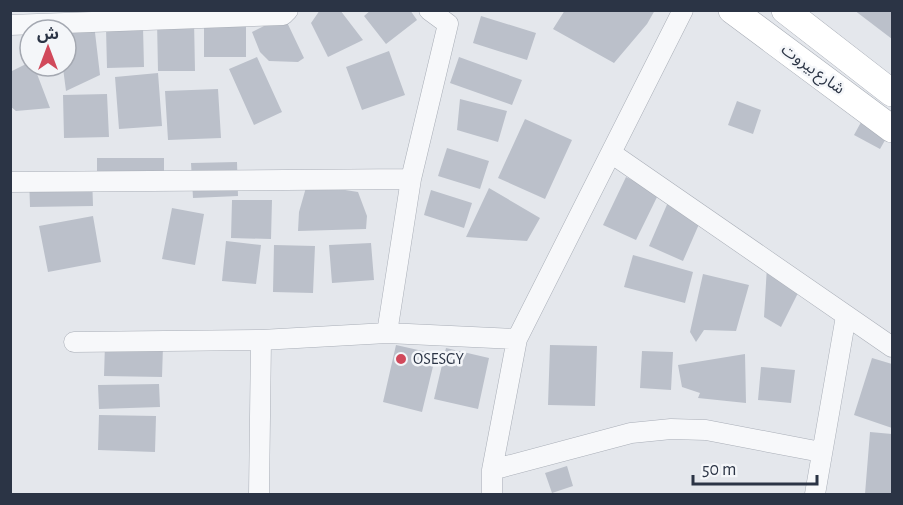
<svg xmlns="http://www.w3.org/2000/svg" width="903" height="505" font-family="'Alegreya Sans','Noto Sans Arabic',sans-serif">
<style>
.building{fill:#bbc0ca}
.lines{fill:none;stroke-linecap:round;stroke-linejoin:round}
.street-casing{stroke:#a9aeb7;stroke-width:21}
.secondary-casing{stroke:#a9aeb7;stroke-width:28}
.street{stroke:#f7f8fa;stroke-width:20}
.secondary{stroke:#fff;stroke-width:27}
.poi-dot{fill:#d1495b;stroke:#f4f6f9;stroke-width:2}
.labels{text-anchor:middle;dominant-baseline:central;stroke-width:5;stroke-linejoin:round;paint-order:stroke}
.street-label{font-size:16px;fill:#2b3445;stroke:#f4f6f9}
.poi-label{font-size:16px;fill:#2b3445;stroke:#f4f6f9;text-anchor:start}
</style>
<rect width="100%" height="100%" fill="#e4e7ec"/>
<!-- building -->
<path class="building" d="M320 10H340L363 40 328 57 311 23Z
M371 10H410L417 20 386 44 364 16Z
M565 10H655L647 24 614 63 553 29Z
M854 10H892V39Z
M246 11V57H204V12Z
M284 16 304 58 298 62 269 61 260 52 252 32Z
M481 16 536 33 527 60 473 43Z
M194 20 195 71H158L157 21Z
M94 24 100 75 66 91 63 68 58 73V66H66V30Z
M143 27 144 67 107 68 106 28Z
M389 51 405 95 362 110 346 67Z
M257 57 282 112 254 125 229 69Z
M459 57 522 80 512 105 450 83Z
M30 62V66H34L50 108 16 111 10 106V72Z
M158 73 162 126 119 129 115 77Z
M218 89 221 138 168 140 165 91Z
M107 94 109 137 64 138 63 95Z
M460 99 507 111 498 142 457 130Z
M737 101 761 110 753 134 728 125Z
M866 113 892 128 880 149 854 135Z
M525 119 572 140 545 199 498 178Z
M447 148 489 161 480 189 438 176Z
M97 158H164V190H97Z
M237 162 238 196 193 198 191 163Z
M92 175 93 206 30 207 29 177Z
M626 177 659 193 636 240 603 225Z
M307 184 358 192 367 216 366 229 298 231 299 212Z
M489 188 540 218 527 241 466 237Z
M431 190 472 203 464 228 424 215Z
M232 200H272L271 239 231 238Z
M669 200 703 215 683 261 649 246Z
M172 208 204 214 195 265 162 259Z
M93 216 101 262 48 272 39 226Z
M226 241 261 245 256 284 222 281Z
M371 243 374 280 332 283 329 245Z
M274 245 315 246 313 293 273 292Z
M633 255 693 272 685 303 624 287Z
M767 266 800 289 781 327 764 317Z
M703 274 749 285 736 331 704 330 696 342 690 332Z
M105 344 163 346 162 377 104 376Z
M396 345 436 354 422 412 383 402Z
M550 345 597 346 595 406 548 405Z
M446 348 489 358 478 409 434 399Z
M642 351 673 352 671 390 640 388Z
M745 354 746 403 698 398 700 393 682 387 678 365Z
M872 358 892 364V428L854 415Z
M761 367 795 370 791 403 758 400Z
M159 384 160 407 99 409 98 385Z
M99 415 156 416 155 452 98 450Z
M870 432 892 434V494H865Z
M567 466 573 486 552 493 545 473Z"/>
<g class="lines">
<defs>
<path id="street" d="M10 25 283 15 288 10
M611 153 892 347
M10 182 411 179
M387 333 411 179 448 24 429 10
M74 342 261 340 387 333 517 339
M492 470 631 433 671 429 706 430 821 452
M259 494 261 340
M492 494V470L517 339 683 10
M815 494 846 316"/>
<path id="secondary" d="M732 10 892 129
M785 10 892 93"/>
</defs>
<!-- street casing -->
<use href="#street" class="street-casing"/>
<!-- secondary casing -->
<use href="#secondary" class="secondary-casing"/>
<!-- street -->
<use href="#street" class="street"/>
<!-- secondary -->
<use href="#secondary" class="secondary"/>
</g>
<!-- markers -->
<circle class="poi-dot" cx="401" cy="359" r="6"/>
<g class="labels">
<!-- street labels -->
<g class="street-label">
<text transform="translate(813 69) rotate(36)">شارع بيروت</text>
</g>
<!-- poi labels -->
<g class="poi-label">
<text x="413" y="359">OSESGY</text>
</g>
</g>
<!-- border -->
<rect width="903" height="505" fill="none" stroke="#2b3445" stroke-width="24"/>
<!-- north arrow -->
<g transform="translate(48 48)"><circle r="28" fill="#f4f6f9" stroke="#a4a8b1" stroke-width="1.5"/>
<path d="M0-4.5L10 22L0 15L-10 22Z" fill="#d1495b"/>
<text y="-9" font-size="16" font-weight="bold" text-anchor="middle" fill="#2b3445">ش</text>
</g>
<!-- scale -->
<path d="M693 475v9h124v-9" fill="none" stroke="#2b3445" stroke-width="3"/>
<text x="702" y="475" font-size="18" fill="#2b3445" stroke="#f4f6f9" stroke-width="4.5" paint-order="stroke">50 m</text>
</svg>
